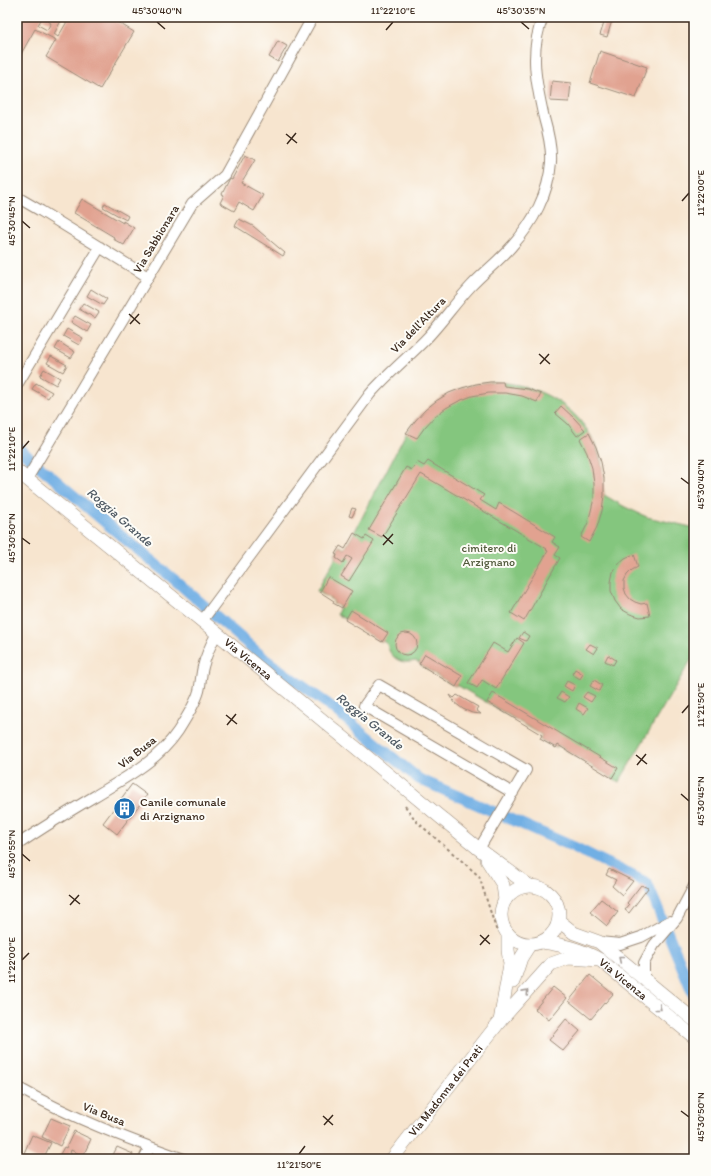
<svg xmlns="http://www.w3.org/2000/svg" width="711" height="1176" font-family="Itim,sans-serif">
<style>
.green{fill:#84c67e;stroke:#60784e}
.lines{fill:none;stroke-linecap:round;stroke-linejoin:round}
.canal{stroke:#71afe4;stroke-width:11}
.building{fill:#e1a290;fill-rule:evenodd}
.minor-casing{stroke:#998876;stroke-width:12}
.major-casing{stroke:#998876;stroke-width:14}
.path{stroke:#998876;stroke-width:2;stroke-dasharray:3 3;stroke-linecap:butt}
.minor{stroke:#fff;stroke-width:10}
.major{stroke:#fff;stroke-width:13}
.oneway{stroke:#a79f9a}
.ticks{fill:none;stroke:#3b2a1e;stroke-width:1.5}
.labels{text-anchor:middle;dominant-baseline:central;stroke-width:4;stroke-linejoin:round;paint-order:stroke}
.street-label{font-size:12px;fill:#3b2a1e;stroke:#fdfcf7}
.park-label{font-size:12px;fill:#51593b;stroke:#fdfcf7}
.poi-label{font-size:12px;fill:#3b2a1e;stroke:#fdfcf7;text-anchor:start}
.water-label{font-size:13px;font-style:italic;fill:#4e5963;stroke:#fdfcf7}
.neatline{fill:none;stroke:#3b2a1e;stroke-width:1.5}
.ticks-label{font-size:10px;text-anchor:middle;fill:#3b2a1e}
</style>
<rect width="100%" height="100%" fill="#fdfcf7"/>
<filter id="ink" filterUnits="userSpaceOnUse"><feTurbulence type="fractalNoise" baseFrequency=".025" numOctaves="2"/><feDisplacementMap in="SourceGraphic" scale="8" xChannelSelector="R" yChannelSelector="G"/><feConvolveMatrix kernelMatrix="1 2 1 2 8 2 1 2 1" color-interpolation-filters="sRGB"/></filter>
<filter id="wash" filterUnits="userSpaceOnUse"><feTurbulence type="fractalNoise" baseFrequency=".012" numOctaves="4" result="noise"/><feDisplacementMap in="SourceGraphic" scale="16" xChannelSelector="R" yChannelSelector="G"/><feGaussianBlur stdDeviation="0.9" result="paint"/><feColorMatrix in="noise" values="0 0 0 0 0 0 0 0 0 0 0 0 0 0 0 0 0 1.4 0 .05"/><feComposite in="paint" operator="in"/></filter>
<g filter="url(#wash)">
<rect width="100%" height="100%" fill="#f7e5cf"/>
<!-- green -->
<path class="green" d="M490 382C540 382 588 410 601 461 603 472 603 484 604 495L625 507 647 517 691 527 694 529V655L619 782 558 745 556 748 540 739 542 735 457 685 456 687 419 664 420 663 415 661C401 665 390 658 387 644L383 641 382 642 337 614 340 607 333 603 334 601 317 591 337 555 335 554 340 546 345 549 354 533 406 433C428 402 452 387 490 382Z"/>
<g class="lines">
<!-- canal -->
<path class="canal" d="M17 447 107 524 176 581 266 660 329 705 419 779 574 847 647 883 694 996"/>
</g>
<g id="blocks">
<!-- building -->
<path class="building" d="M17 17H109L134 32 100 89 46 57 56 40 35 29 17 61ZM63 17 68 20 58 37 54 34ZM42 18 51 23 47 30 38 25Z
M606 17H613L607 37 600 35Z
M278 41 287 46 278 62 269 57Z
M600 51 647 67 636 98 590 83Z
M552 81 571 83 569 102 550 101Z
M245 155 255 160 241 183 263 195 254 211 239 202 234 211 220 203 224 195 222 194 230 178 232 179Z
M82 199 123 223V221L134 228 124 245 113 239 114 237 74 213Z
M105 203 128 216 126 220 103 207Z
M239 219 253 226 285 253 283 256 235 226Z
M91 289 107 299 103 305 87 296Z
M83 303 99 312 95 318 79 309Z
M75 316 91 325 87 332 71 322Z
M67 329 83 338 79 345 63 336Z
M59 342 75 352 71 358 55 349Z
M51 356 67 365 63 372 47 363Z
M44 369 60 378 56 385 40 376Z
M490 382H503L504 386 528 389 541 394 537 402 522 396 505 393H489L472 396 459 401 446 408 435 416 425 427 417 438 406 433 415 421 425 410 436 401 449 393 462 388 476 384Z
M36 383 52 392 48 398 32 389Z
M561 406 574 418 585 430 577 436 568 424 555 413Z
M589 433 596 447 601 462 604 478V495L602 511 597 527 589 542 581 537 587 525 591 511 594 498V484L592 468 587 453 580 439Z
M428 461 484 495 480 500 496 510 499 503 555 537 552 542 560 547 555 555 560 558 524 621 511 613 548 551 546 550 547 549 421 474 382 537 369 530 406 467 412 470 417 462 424 466Z
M352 508 356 509 352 517 349 516Z
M354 533 364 539 366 536 374 541 349 581 341 576 352 559 347 556 343 563 336 558 337 555 335 554 340 546 345 549Z
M634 554 638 567 632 570 627 575 624 581V588L626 594 630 599 635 602 641 604 647 603 650 616 640 617 630 614 621 609 615 601 611 591V582L613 572 618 564 625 558Z
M328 577 352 591 342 608 333 603 334 601 320 592Z
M351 610 388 633 382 642 345 620Z
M523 632 529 636 526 641 519 638Z
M395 644a11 11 0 1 1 22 0a11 11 0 1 1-22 0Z
M517 638 524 643 496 689 482 680 477 688 468 683 493 643 508 652Z
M590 644 598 648 594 654 586 649Z
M425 654 462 676 456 687 419 664Z
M608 655 616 660 613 665 605 661Z
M575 669 583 674 580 679 572 674Z
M594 680 602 685 599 691 590 686Z
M567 681 575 685 572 691 564 686Z
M561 692 569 697 565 702 557 698Z
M587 692 595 696 591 702 583 697Z
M493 693 618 768 612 778 558 745 556 748 540 739 542 735 487 702Z
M450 695 454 698 457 695 478 707 476 710 481 714 472 713 463 709 455 703Z
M579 703 588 708 584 714 576 709Z
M132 784 147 795 117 834 103 823Z
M609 869 633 881 622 895 612 886 616 880 606 875Z
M641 885 648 888 629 913 625 910 629 905 627 903Z
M601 899 618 912 607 926 590 912Z
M590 975 613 994 605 1003V1002L591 1019 569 1001Z
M553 987 567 998 549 1020 535 1009Z
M566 1019 580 1031 563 1051 549 1040Z
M51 1118 70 1126 60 1146 42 1137Z
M74 1131 91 1139 83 1156 71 1150 70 1153 83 1159H61L58 1158 64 1147 66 1148Z
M32 1135 51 1143 43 1159H37L24 1153Z
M117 1147 133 1154 131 1159H111Z"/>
</g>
</g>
<g filter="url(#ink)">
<use href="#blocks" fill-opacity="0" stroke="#998876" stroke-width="1"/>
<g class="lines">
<defs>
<path id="minor" d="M17 197 41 211 148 277
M17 385 100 247
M27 479 192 204 225 175 312 18
M202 621 370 394C387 375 406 359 424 341 441 324 454 304 471 286 484 272 500 260 512 246 533 223 549 193 551 162 552 147 548 132 544 118 536 83 529 51 543 17
M17 845C42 828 68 812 95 796 125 778 158 761 178 731 185 720 196 702 199 691 201 683 201 674 203 667 206 654 211 644 217 633
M479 849 526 770 379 685 364 706 513 793
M599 942 620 944 641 937 670 921
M644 978V963L654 945 677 918 694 886
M17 1087C70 1117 127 1139 184 1159
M144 1159 150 1147"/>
<g id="major">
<path id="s1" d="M17 471 202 621 479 849 528 885"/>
<path d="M487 860 503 885 505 900"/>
<circle cx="530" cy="915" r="29"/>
<path d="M559 921 574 933 599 942 694 1020"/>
<path id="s2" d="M542 942C563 945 581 949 600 960L694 1037"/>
<path d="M513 982 521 958 530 944"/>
<path d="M500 1021 510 964 508 950V934"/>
<path id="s3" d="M392 1159 500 1021 551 964 568 958 600 960"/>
</g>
</defs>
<!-- minor casing -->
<use href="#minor" class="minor-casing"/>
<!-- major casing -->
<use href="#major" class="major-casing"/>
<!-- path -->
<path class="path" d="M405 806 417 822 479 876 497 932"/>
<!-- minor -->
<use href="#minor" class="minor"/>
<!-- major -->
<use href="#major" class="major"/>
</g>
<!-- one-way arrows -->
<defs><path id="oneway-chevron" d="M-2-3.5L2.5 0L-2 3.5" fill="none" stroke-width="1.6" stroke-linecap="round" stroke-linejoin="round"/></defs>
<g class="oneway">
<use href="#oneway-chevron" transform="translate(621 959) rotate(-141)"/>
<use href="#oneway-chevron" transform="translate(526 992) rotate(-48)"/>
<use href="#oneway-chevron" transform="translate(659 1008) rotate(39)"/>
</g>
</g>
<!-- ticks -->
<path class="ticks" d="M157 22 165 29M521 22 529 29M386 30 393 22M286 134 297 143M287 144 296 133M682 201 689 193M22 221 30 228M129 314 140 324M130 324 139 314M539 354 550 364M540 364 549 354M22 449 29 441M681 478 689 484M383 535 393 544M22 538 30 544M383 545 393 534M682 713 689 705M226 715 237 724M227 725 236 714M636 755 647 764M637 765 646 754M681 794 689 801M22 854 30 861M69 895 80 904M70 905 79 895M480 935 490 944M480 945 489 935M22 960 29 953M681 1111 689 1117M323 1116 333 1125M324 1125 333 1115M299 1154 305 1146"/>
<!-- icons -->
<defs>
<symbol id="building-disc" viewBox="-11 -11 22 22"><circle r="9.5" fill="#1f6fb2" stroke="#fdfcf7"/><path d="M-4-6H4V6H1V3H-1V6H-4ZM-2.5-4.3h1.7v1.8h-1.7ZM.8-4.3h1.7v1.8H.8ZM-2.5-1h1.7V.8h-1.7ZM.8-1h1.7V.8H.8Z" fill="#fff"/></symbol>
</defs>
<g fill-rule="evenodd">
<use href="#building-disc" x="112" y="796" width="25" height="25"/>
</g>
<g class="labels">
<!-- street labels -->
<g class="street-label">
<text transform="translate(156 239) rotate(-59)">Via Sabbionara</text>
<text transform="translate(418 325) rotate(-46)">Via dell'Altura</text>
<text stroke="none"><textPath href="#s1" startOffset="298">Via Vicenza</textPath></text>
<text transform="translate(137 752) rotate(-38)">Via Busa</text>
<text stroke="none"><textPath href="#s2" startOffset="91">Via Vicenza</textPath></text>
<text stroke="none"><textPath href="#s3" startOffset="87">Via Madonna dei Prati</textPath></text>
<text transform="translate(104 1114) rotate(22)">Via Busa</text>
</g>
<!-- park labels -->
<g class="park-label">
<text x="489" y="548">cimitero di<tspan x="489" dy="14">Arzignano</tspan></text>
</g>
<!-- poi labels -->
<g class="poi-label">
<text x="140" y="802">Canile comunale<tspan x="140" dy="14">di Arzignano</tspan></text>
</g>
<!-- water labels -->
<g class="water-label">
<text transform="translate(120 517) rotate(41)">Roggia Grande</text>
<text transform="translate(370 721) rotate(39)">Roggia Grande</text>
</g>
</g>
<!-- margin -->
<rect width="711" height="1176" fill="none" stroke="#fdfcf7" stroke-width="44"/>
<rect x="22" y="22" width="667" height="1132" class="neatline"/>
<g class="ticks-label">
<text x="157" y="14">45°30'40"N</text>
<text x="393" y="14">11°22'10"E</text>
<text x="521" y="14">45°30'35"N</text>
<text transform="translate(700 193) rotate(-90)" y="4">11°22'00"E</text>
<text transform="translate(11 221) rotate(-90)" y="4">45°30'45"N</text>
<text transform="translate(11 449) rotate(-90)" y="4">11°22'10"E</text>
<text transform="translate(700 484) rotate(-90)" y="4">45°30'40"N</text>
<text transform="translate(11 538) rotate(-90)" y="4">45°30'50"N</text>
<text transform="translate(700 705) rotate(-90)" y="4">11°21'50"E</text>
<text transform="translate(700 801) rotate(-90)" y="4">45°30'45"N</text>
<text transform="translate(11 854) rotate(-90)" y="4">45°30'55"N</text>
<text transform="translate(11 960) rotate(-90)" y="4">11°22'00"E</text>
<text transform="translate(700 1117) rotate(-90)" y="4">45°30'50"N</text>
<text x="299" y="1168">11°21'50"E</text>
</g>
</svg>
